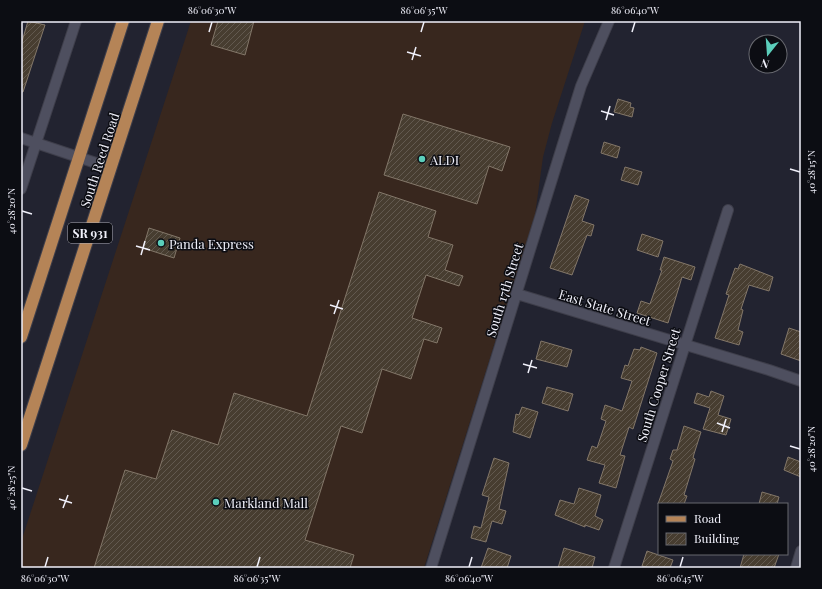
<svg xmlns="http://www.w3.org/2000/svg" width="822" height="589" font-family="'Playfair Display',serif">
<style>
.commercial{fill:#38271e}
.building{fill:url(#building-hatch);stroke:#837769}
.lines{fill:none;stroke-linecap:round;stroke-linejoin:round}
.street-casing{stroke:#3e3e4a;stroke-width:12}
.primary-casing{stroke:#3e3e4a;stroke-width:14}
.street{stroke:#4e4f5f;stroke-width:10}
.primary{stroke:#b58457;stroke-width:12}
.ticks{fill:none;stroke:#f0f0fa;stroke-width:1.5}
.poi-dot{fill:#5bcebb;stroke:#0c0d13;stroke-width:1.5}
.labels{text-anchor:middle;dominant-baseline:central;stroke-width:3;stroke-linejoin:round;paint-order:stroke}
.shield{fill:#0c0d13;stroke:#acacb5;stroke-width:1}
.shield-label{font-size:12px;font-weight:bold;fill:#f0f0fa}
.poi-label{font-size:13px;fill:#f0f0fa;stroke:#0c0d13;text-anchor:start}
.street-label{font-size:13px;fill:#f0f0fa;stroke:#0c0d13}
.neatline{fill:none;stroke:#f0f0fa;stroke-width:1.5}
.ticks-label{font-size:10px;text-anchor:middle;fill:#f0f0fa}
</style>
<defs>
<pattern id="building-hatch" width="6" height="6" patternUnits="userSpaceOnUse"><rect width="6" height="6" fill="#473d30"/><path d="M-1 1l2-2M0 6l6-6M5 7l2-2" fill="none" stroke="#62594f"/></pattern>
</defs>
<rect width="100%" height="100%" fill="#222330"/>
<!-- commercial -->
<path class="commercial" d="M191 21H585L552 123 543 157 535 215 424 568H21V542Z"/>
<!-- building -->
<path class="building" d="M28 21 45 25 23 92H21V45Z
M218 21H254L245 55 211 45Z
M618 99 631 103 630 107 634 108 632 117 614 112Z
M403 114 510 147 502 171 489 166 477 204 384 175Z
M604 142 620 147 617 158 601 153Z
M625 167 642 172 638 185 621 180Z
M379 192 436 211 428 237 453 245 445 270 463 276 459 286 426 275 412 318 442 328 437 343 424 339 411 379 382 369 362 433 341 426 305 540 354 555 350 568H94L125 470 156 479 172 430 218 445 234 393 307 416Z
M575 195 589 200 582 221 594 225 591 236 587 235 572 275 550 268Z
M149 228 180 238 174 258 143 248Z
M642 234 663 241 658 257 637 250Z
M664 257 695 267 691 280 682 277 668 323 637 313 641 301 650 304 662 270H660Z
M740 264 773 277 769 291 749 285 741 309 743 310 738 330 743 332 739 345 715 338 729 295 726 294 735 268 738 269Z
M789 328 801 332V361L781 354Z
M541 341 572 350 567 367 536 359Z
M641 347 657 353 633 429 629 427 620 455 625 456 616 488 599 483 605 465 587 460 592 446 597 448 606 421 601 419 605 405 622 411 632 381 621 378 625 365 628 366 634 349 640 350Z
M547 387 573 394 568 411 542 403Z
M711 391 724 396 718 415 731 419 726 435 703 429 710 408 694 403 697 393 709 397Z
M522 407 538 412 530 438 513 432 516 414 519 415Z
M684 426 701 432 694 454 693 458 695 459 684 495 687 496 684 504H658L673 461 670 459 673 450H677Z
M788 457 801 462V477L784 470Z
M494 458 509 463 499 509 506 511 502 524 492 521 486 542 471 538 474 526 481 528 489 497 482 495Z
M579 488 601 495 595 516 603 520 599 530 585 525V527L555 515 560 500 574 504Z
M762 492 779 497 777 504H759Z
M488 548 511 556 507 568H481Z
M564 548 595 557 592 568H558Z
M647 551 673 560 670 568H650L642 566Z
M744 554H779L774 568H740Z"/>
<g class="lines">
<defs>
<path id="street" d="M21 138 111 168
M21 189 76 21
M517 294 769 370 801 381
M431 568 581 86 609 21
M614 568 728 210
M796 568 801 551"/>
<path id="primary" d="M21 337 123 21
M21 445 158 21"/>
</defs>
<!-- street casing -->
<use href="#street" class="street-casing"/>
<!-- primary casing -->
<use href="#primary" class="primary-casing"/>
<!-- street -->
<use href="#street" class="street"/>
<!-- primary -->
<use href="#primary" class="primary"/>
</g>
<!-- ticks -->
<path class="ticks" d="M209 32 212 22M421 32 424 22M632 32 635 22M407 52 421 56M412 60 416 47M601 111 614 115M606 120 610 106M790 169 800 172M22 211 32 214M136 246 150 250M141 255 145 241M330 305 343 309M334 314 339 300M523 364 537 368M528 373 532 360M717 423 730 428M722 432 726 419M790 446 800 449M22 488 32 491M59 499 72 503M63 508 68 495M45 567 48 557M257 567 260 557M469 567 472 557M680 567 683 557"/>
<!-- markers -->
<g class="poi-dot">
<circle cx="422" cy="159" r="4"/>
<circle cx="161" cy="243" r="4"/>
<circle cx="216" cy="502" r="4"/>
</g>
<g class="labels">
<!-- shield labels -->
<rect class="shield" x="68" y="223" width="44" height="20" rx="3"/>
<g class="shield-label">
<text x="90" y="233">SR 931</text>
</g>
<!-- poi labels -->
<g class="poi-label">
<text x="430" y="159">ALDI</text>
<text x="169" y="243">Panda Express</text>
<text x="224" y="502">Markland Mall</text>
</g>
<!-- street labels -->
<g class="street-label">
<text transform="translate(99 160) rotate(-72)">South Reed Road</text>
<text transform="translate(504 290) rotate(-73)">South 17th Street</text>
<text transform="translate(605 307) rotate(17)">East State Street</text>
<text transform="translate(658 385) rotate(-73)">South Cooper Street</text>
</g>
</g>
<!-- border -->
<rect width="822" height="589" fill="none" stroke="#0c0d13" stroke-width="44"/>
<!-- legend -->
<rect x="658" y="503" width="130" height="52" fill="#0c0d13" stroke="#67686f"/>
<rect x="666" y="516" width="20" height="6" fill="#b58457" stroke="#67686f"/>
<text x="694" y="523" font-size="12" fill="#f0f0fa">Road</text>
<rect x="666" y="533" width="20" height="12" fill="url(#building-hatch)" stroke="#67686f"/>
<text x="694" y="543" font-size="12" fill="#f0f0fa">Building</text>
<!-- north arrow -->
<g transform="translate(768 54) rotate(197)"><circle r="19" fill="#0c0d13" stroke="#67686f"/>
<path d="M0-3L7 15L0 10L-7 15Z" fill="#5bcebb"/>
<text y="-6" font-size="11" font-weight="bold" text-anchor="middle" fill="#f0f0fa">N</text>
</g>
<rect x="22" y="22" width="778" height="545" class="neatline"/>
<g class="ticks-label">
<text x="212" y="14">86°06'30"W</text>
<text x="424" y="14">86°06'35"W</text>
<text x="635" y="14">86°06'40"W</text>
<text transform="translate(811 172) rotate(-90)" y="4">40°28'15"N</text>
<text transform="translate(11 211) rotate(-90)" y="4">40°28'20"N</text>
<text transform="translate(811 449) rotate(-90)" y="4">40°28'20"N</text>
<text transform="translate(11 488) rotate(-90)" y="4">40°28'25"N</text>
<text x="45" y="582">86°06'30"W</text>
<text x="257" y="582">86°06'35"W</text>
<text x="469" y="582">86°06'40"W</text>
<text x="680" y="582">86°06'45"W</text>
</g>
</svg>
